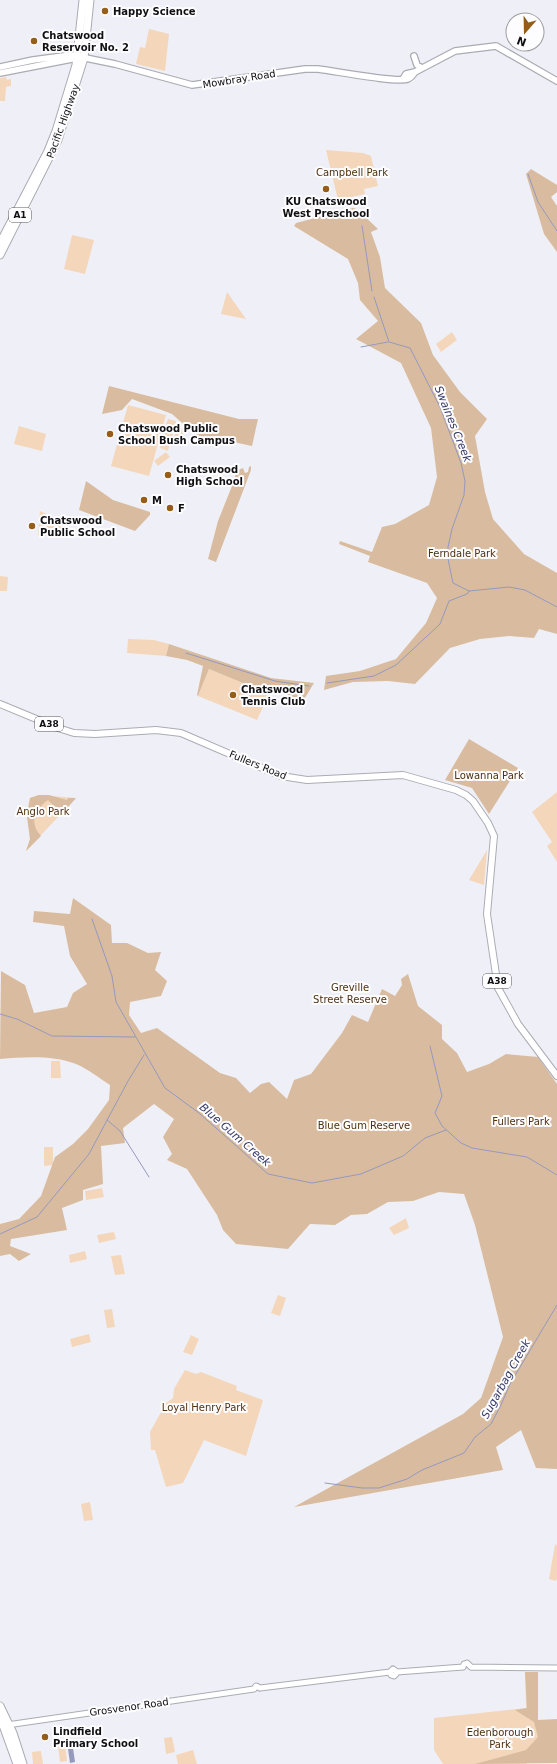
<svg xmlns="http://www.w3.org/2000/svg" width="557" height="1764" font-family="'DejaVu Sans',sans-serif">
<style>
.green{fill:#f4d6ba}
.forest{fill:#d9bc9f}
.water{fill:#9599bc}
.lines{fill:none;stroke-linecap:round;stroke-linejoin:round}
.stream{stroke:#9599bc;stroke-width:1}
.tertiary-casing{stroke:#abacb3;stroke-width:7}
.secondary-casing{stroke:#abacb3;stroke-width:8}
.primary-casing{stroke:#abacb3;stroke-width:8}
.trunk-casing{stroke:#abacb3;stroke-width:9}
.tertiary{stroke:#fff;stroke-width:5}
.secondary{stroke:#fff;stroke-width:5.5}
.primary{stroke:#fff;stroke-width:6}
.trunk{stroke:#fff;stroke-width:7}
.poi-dot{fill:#965d19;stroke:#fdfdff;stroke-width:1.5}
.labels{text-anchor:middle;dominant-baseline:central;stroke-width:4;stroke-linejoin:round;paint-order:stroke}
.shield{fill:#fdfdff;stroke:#57575a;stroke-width:1}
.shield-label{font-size:9px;font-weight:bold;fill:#101013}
.poi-label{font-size:10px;font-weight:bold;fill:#101013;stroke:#fdfdff;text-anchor:start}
.street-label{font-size:10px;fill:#101013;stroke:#fdfdff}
.park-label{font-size:10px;fill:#4f300e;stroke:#fdfdff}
.water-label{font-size:11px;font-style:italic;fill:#353867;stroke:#fdfdff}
</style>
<rect width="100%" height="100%" fill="#eff0f7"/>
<!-- green -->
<path class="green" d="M149 29 169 34 165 71 136 64 140 47 145 48Z
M6 77 7 80 11 79V86L6 87 5 101H0V78Z
M326 150 363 153 371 156 378 186 364 189 365 194 338 200Z
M72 235 94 240 85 274 64 269Z
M227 292 246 319 221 314Z
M452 332 457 340 441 352 436 344Z
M128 405 166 415 149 476 111 466Z
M168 419 176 421 174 430 165 427Z
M19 426 46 434 42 451 14 444Z
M177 427 185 430 181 446 172 444Z
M164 431 173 434 168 451 160 448Z
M166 452 170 457 158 466 154 461Z
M40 511 61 520 62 537 38 535 39 524H41L39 523Z
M0 576 8 577 7 591H0Z
M128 639 154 640 169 644 166 656 127 653Z
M209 669 269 694 257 720 198 696Z
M557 792V862L547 846 552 842 532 812Z
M39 795 76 798 26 851C27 847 30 842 30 838 30 824 25 813 30 798Z
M487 850 484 885 469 880Z
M60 1061 61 1078H51V1061Z
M44 1147H53V1165L44 1166Z
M102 1188 104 1197 86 1200 85 1191Z
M406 1218 409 1228 394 1235 389 1228Z
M114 1232 116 1239 99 1243 97 1235Z
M85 1251 87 1259 70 1263 69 1255Z
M121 1255 125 1274 115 1275 111 1256Z
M278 1295 286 1298 280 1316 271 1313Z
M112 1309 115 1327 107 1328 104 1310Z
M89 1334 91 1342 72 1347 70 1339Z
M191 1335 199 1339 192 1355 183 1352Z
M185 1370 196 1374 201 1372 237 1386 236 1390 263 1400 246 1456 204 1440 183 1483 166 1487 155 1450H151L150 1432 166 1403 173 1398 174 1389Z
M90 1502 93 1520 84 1521 81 1504Z
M555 1544 557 1546V1578L556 1581 549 1579Z
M525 1672 538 1721H557L526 1764H443L434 1750V1718L526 1708Z
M172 1737 175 1752 166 1754 164 1738Z
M65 1745 67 1761 60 1762 58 1746Z
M193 1750 197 1764H178L176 1755Z
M41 1751 43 1764H33L32 1752Z"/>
<!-- forest -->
<path class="forest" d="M531 169 557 185V192L551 197 557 206V252L544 234 526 174Z
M353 208 357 209 378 229 371 232 380 257 385 288 421 323 433 355 460 392 487 419 475 436 485 492 493 519 524 554 557 573V634L539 629 534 638 509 636 480 639 450 648 415 684 388 681 353 682 324 690 326 676 360 671 396 659 426 623 437 598 427 583 368 562 370 556 339 544 340 541 372 552 382 527 395 524 429 505 437 477 431 428 401 363 356 339 378 321 360 300 358 283 348 259 294 226 296 223Z
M109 386 239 419H258L252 446 219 439 198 437 172 414 132 399 122 410 102 414Z
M251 466V470L216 562 208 559 218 521 234 481 236 471 243 468 245 473 248 472 249 467Z
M86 481 113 500 150 512V515L135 531 79 510Z
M169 644 271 678 314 683 303 701 271 688 269 694 209 669 198 696 197 695 203 666 187 660 166 656Z
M469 739 518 768 489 814 472 788 445 780Z
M39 795H49L67 800 68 798H76L63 813 60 808 54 806 48 800C34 810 29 823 41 836L26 851 30 839 27 817 30 798Z
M73 898 111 925 112 943H127L148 953 161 952 155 970 167 981 161 996 130 1002 129 1015 141 1033 157 1028 220 1073 236 1078 250 1093 261 1084 269 1082 287 1099 294 1080 311 1074 342 1033 352 1015 368 1022 382 989 395 996 402 985 401 979 408 974 418 1006 442 1025V1039L457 1053 467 1072 489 1064 506 1054 538 1057 557 1084V1469L536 1468 521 1430 496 1447 503 1470 294 1507 463 1414 481 1398 503 1337 475 1225 464 1194 439 1192 413 1201 388 1202 367 1214 351 1215 335 1225 310 1224 288 1249 236 1244 223 1230 217 1215 187 1169 167 1160 172 1154 163 1137 174 1119 154 1104 123 1128 125 1143 101 1146 103 1184 83 1190V1200L62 1208 67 1230 11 1239 10 1246 31 1254 19 1261 10 1254 0 1256V1224L19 1219 41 1196 55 1157 73 1144 88 1129 109 1100 110 1085C99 1078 88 1069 76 1064 52 1055 26 1057 0 1059L1 971 25 985 34 1013 67 1007 73 993 87 984 70 956 64 926 33 922 34 911 70 914Z
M525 1672H538V1720L557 1719V1763L475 1764 526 1750 538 1737 534 1722 515 1710 527 1708Z"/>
<!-- water -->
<path class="water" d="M73 1748 75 1762 70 1763 68 1749Z"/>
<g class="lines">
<!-- stream -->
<path class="stream" d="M528 174 538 202 557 231
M362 226 372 291
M374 297 389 342 410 348 440 407 461 463 465 481 464 495 452 529 448 547V559L453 583 469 591
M361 347 388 342
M186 653 275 681 309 686
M327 683 374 676 396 665 440 624 449 601 467 594 469 591 509 587 525 590 557 607
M92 919 112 976 116 1002 165 1088 199 1113 268 1174 312 1183 361 1174 403 1156 425 1138 446 1130
M0 1014 17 1019 52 1036 135 1037
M430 1046 442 1096 435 1113 442 1126 461 1143 472 1148 527 1157 557 1175
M107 1120 120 1131 149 1177
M0 1234 37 1217 89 1154 128 1081 144 1055
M325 1483 362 1488H379L407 1479 422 1470 464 1453 475 1437 491 1424 501 1405 510 1384 557 1305"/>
<defs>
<path id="tertiary" d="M463 1667 464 1664 467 1663 471 1667
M471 1667 557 1668
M390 1672 391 1675 394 1676 396 1674 397 1672
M260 1688 390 1672 393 1669 397 1672 463 1667
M7 1725 254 1689 256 1686 260 1688"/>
<path id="secondary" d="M414 56 417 65 422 68
M0 67 33 60 71 55 115 64 192 85 305 69H318C335 71 396 83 408 79 412 77 413 75 415 72
M0 73 77 58
M403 79 406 74 415 72 455 51 496 46 557 81"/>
<path id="primary" d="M0 704 58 728 74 733 95 734 156 730 181 733 281 776 307 780 403 775 456 790 466 795 473 801 488 823 494 836 487 914 498 988 518 1024 557 1076"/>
<path id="trunk" d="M0 243 48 151 56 131 76 65 83 0
M0 255 58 140 84 58 90 0
M0 1706 13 1733 23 1764
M0 1717 17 1764"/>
</defs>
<!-- tertiary casing -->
<use href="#tertiary" class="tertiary-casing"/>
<!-- secondary casing -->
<use href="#secondary" class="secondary-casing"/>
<!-- primary casing -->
<use href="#primary" class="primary-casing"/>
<!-- trunk casing -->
<use href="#trunk" class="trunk-casing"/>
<!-- tertiary -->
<use href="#tertiary" class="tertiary"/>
<!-- secondary -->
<use href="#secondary" class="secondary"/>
<!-- primary -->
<use href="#primary" class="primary"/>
<!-- trunk -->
<use href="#trunk" class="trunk"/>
</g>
<!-- markers -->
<g class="poi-dot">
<circle cx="105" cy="11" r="4"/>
<circle cx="34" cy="41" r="4"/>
<circle cx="326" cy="189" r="4"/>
<circle cx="110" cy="434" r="4"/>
<circle cx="168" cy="475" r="4"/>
<circle cx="144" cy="500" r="4"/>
<circle cx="170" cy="508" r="4"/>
<circle cx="32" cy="526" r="4"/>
<circle cx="233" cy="695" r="4"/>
<circle cx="45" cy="1737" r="4"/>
</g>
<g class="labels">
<!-- shield labels -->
<g class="shield">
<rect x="9" y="208" width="22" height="14" rx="3"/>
<rect x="35" y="717" width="28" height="14" rx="3"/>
<rect x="483" y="974" width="28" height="14" rx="3"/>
</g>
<g class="shield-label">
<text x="20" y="215">A1</text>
<text x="49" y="724">A38</text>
<text x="497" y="981">A38</text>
</g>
<!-- poi labels -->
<g class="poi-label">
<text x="113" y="11">Happy Science</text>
<text x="42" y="35">Chatswood<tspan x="42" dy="12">Reservoir No. 2</tspan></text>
<text x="326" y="201" text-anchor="middle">KU Chatswood<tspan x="326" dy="12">West Preschool</tspan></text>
<text x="118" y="428">Chatswood Public<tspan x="118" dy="12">School Bush Campus</tspan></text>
<text x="176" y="469">Chatswood<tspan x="176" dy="12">High School</tspan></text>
<text x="152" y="500">M</text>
<text x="178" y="508">F</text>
<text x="40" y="520">Chatswood<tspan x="40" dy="12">Public School</tspan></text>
<text x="241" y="689">Chatswood<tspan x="241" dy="12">Tennis Club</tspan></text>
<text x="53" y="1731">Lindfield<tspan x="53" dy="12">Primary School</tspan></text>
</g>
<!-- street labels -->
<g class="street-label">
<text transform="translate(239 79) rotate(-9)">Mowbray Road</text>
<text transform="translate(63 121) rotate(-70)">Pacific Highway</text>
<text transform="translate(258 765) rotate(22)">Fullers Road</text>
<text transform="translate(129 1707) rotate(-8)">Grosvenor Road</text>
</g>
<!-- park labels -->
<g class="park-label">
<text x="352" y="172">Campbell Park</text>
<text x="462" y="553">Ferndale Park</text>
<text x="489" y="775">Lowanna Park</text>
<text x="43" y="811">Anglo Park</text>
<text x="350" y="987">Greville<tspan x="350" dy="12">Street Reserve</tspan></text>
<text x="521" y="1121">Fullers Park</text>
<text x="364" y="1125">Blue Gum Reserve</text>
<text x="204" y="1407">Loyal Henry Park</text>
<text x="500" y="1732">Edenborough<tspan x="500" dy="12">Park</tspan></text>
</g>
<!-- water labels -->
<g class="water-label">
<text transform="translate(453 424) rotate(68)">Swaines Creek</text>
<text transform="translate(235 1135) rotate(41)">Blue Gum Creek</text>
<text transform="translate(506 1379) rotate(-61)">Sugarbag Creek</text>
</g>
</g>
<!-- north arrow -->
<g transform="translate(525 32) rotate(200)"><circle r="19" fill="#fdfdff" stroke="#9e9ea1"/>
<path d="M0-3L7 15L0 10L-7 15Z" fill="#965d19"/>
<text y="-6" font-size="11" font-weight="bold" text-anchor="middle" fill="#101013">N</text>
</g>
</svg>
